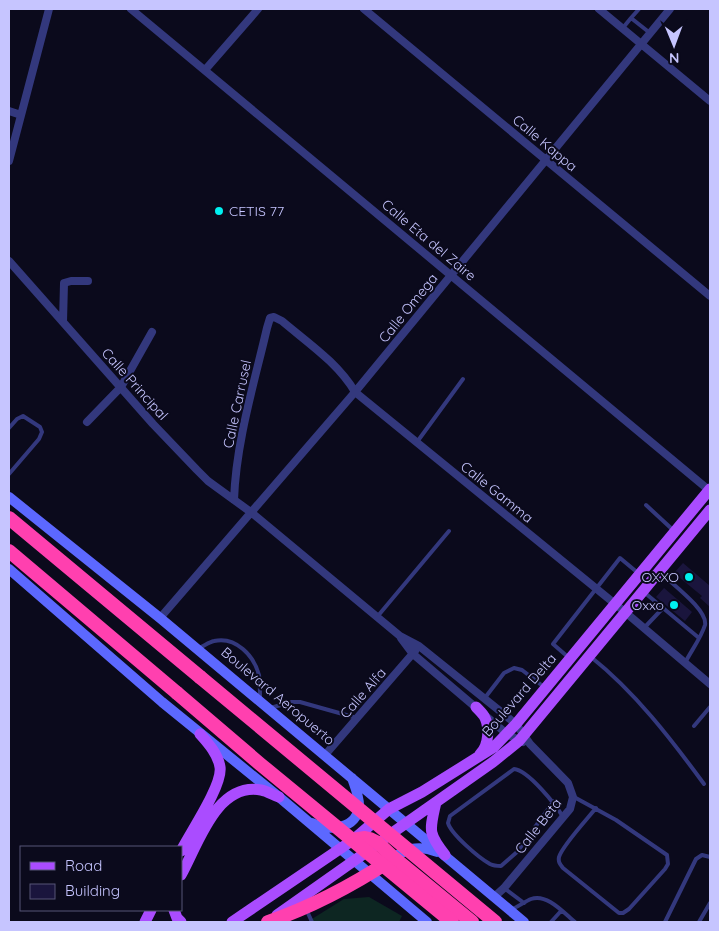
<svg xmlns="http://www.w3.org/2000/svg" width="719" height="931" font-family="Quicksand,sans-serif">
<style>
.green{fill:#0d2622}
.building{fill:#1a153d}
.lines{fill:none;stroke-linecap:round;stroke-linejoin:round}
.lane{stroke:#33387d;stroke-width:4}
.street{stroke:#33387d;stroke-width:8}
.secondary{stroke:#5c68ff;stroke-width:10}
.primary{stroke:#aa4cff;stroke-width:11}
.highway{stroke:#ff40af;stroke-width:14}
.highway-bridge{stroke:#ff40af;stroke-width:14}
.poi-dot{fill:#00f0f0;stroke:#0b0a1c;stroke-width:2}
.labels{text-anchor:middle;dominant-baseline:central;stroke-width:4;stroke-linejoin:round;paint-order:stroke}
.street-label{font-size:14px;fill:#c6c5ff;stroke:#0b0a1c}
.poi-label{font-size:14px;fill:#c6c5ff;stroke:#0b0a1c;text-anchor:end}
</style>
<rect width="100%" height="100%" fill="#0b0a1c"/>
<!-- green -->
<path class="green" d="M369 897 402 916 399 922H307L344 899Z"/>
<!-- building -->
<path class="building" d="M683 563 710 586V607L700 598 702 596 674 573Z
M664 588 692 612 685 621 656 597Z"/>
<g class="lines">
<!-- lane -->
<path class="lane" d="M639 9 631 18 650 33
M622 29 631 18
M9 428 17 419 23 416 40 427 42 432 39 439 9 474
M417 442 463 379
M646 505 673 530
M661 573C672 584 708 610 705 625 701 638 691 651 685 663
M645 593 699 638
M377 617 449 531
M644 628 663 608
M199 648C204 646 209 642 214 641 236 636 254 656 259 675 260 683 260 692 260 699
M568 657 553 644 620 558 638 573
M591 657C635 692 671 739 704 784
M484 699 504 673 514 668 522 670 544 687
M270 708 292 702H300L357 718
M694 726 710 707
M574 797 616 820 667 855 668 864 665 869 629 909 623 913H619L563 868C560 864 558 862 559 857 562 846 588 818 596 808
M554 801 517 852 501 866C497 866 494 866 490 864 479 858 451 834 448 823L450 816 514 769C528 770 556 805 563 817
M504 888 524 903
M510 910C518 907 524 902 531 899 547 893 564 913 575 922
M307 911 312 922
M551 922 561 911
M665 922 696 859 702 855 710 857
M699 922 710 903"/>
<!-- street -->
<path class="street" d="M131 9 710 491
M364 9 710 296
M599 9 710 101
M205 70 258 9
M9 111 21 115
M9 161 49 9
M9 261 153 424 197 470 208 481 252 513 400 636 419 646 516 724 530 744 568 783 573 797 570 809 504 888 494 897
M63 322 64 283 71 281H88
M87 422 121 387 152 332
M234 500C236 442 254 384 267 328L270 318 274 317 282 321C308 343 338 363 355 392L625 612 710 684
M160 618 355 392 670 9
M401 638 413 654 507 734 523 742
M325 755 415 651"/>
<!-- secondary -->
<path class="secondary" d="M9 497 160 618 524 922
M9 569 162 702 279 797 427 922
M312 823C329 831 358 830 359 805 359 796 355 787 352 778
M390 864C401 847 420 845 437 852"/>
<!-- primary -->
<path class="primary" d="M476 707C478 709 482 713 484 716 490 726 489 746 480 754
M436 802C430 830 427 832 445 855
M385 838 493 762 519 741 710 510
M181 851C190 833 223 785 220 767 218 754 208 743 200 734
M181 875C198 845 216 782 261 790 267 791 273 795 279 797
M174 910 177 918 181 922
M277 915 372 848
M145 922 151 910
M232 922 353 840 389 809 422 792 494 747 516 724 710 489"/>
<!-- highway -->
<path class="highway" d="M9 518 200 677
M9 551 177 693
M353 840 365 838 370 839 378 843 394 858 472 922
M268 922C311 907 353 885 391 860"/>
<!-- highway-bridge -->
<path class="highway-bridge" d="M200 677 495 922
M177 693 260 764 452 922"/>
</g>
<!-- markers -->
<g class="poi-dot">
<circle cx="219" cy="211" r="5"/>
<circle cx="689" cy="577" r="5"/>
<circle cx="674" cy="605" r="5"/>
</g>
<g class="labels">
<!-- street labels -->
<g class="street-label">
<text transform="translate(545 143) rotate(40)">Calle Kappa</text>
<text transform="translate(429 240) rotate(40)">Calle Eta del Zaire</text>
<text transform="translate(408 308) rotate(-51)">Calle Omega</text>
<text transform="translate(135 384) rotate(48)">Calle Principal</text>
<text transform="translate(237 404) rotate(-78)">Calle Carrusel</text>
<text transform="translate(497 492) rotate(39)">Calle Gamma</text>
<text transform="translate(363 693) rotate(-49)">Calle Alfa</text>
<text transform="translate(519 695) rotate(-49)">Boulevard Delta</text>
<text transform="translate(278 696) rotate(40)">Boulevard Aeropuerto</text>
<text transform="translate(538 826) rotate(-52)">Calle Beta</text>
</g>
<!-- poi labels -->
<g class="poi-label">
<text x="229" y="211" text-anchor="start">CETIS 77</text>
<text x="679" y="577">OXXO</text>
<text x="664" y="605">Oxxo</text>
</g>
</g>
<!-- border -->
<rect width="719" height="931" fill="none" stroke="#c6c5ff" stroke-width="20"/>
<!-- legend -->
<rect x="20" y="846" width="162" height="65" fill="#0b0a1c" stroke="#565577"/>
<rect x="30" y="862" width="25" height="8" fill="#aa4cff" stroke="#565577"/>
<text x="65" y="871" font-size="15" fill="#c6c5ff">Road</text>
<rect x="30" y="884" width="25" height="15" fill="#1a153d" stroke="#565577"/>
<text x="65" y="896" font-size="15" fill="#c6c5ff">Building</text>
<!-- north arrow -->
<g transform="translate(674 45) rotate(179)" stroke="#0b0a1c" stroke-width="4" paint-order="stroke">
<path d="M0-4L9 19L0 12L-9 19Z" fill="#c6c5ff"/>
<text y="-8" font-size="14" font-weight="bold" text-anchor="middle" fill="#c6c5ff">N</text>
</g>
</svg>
